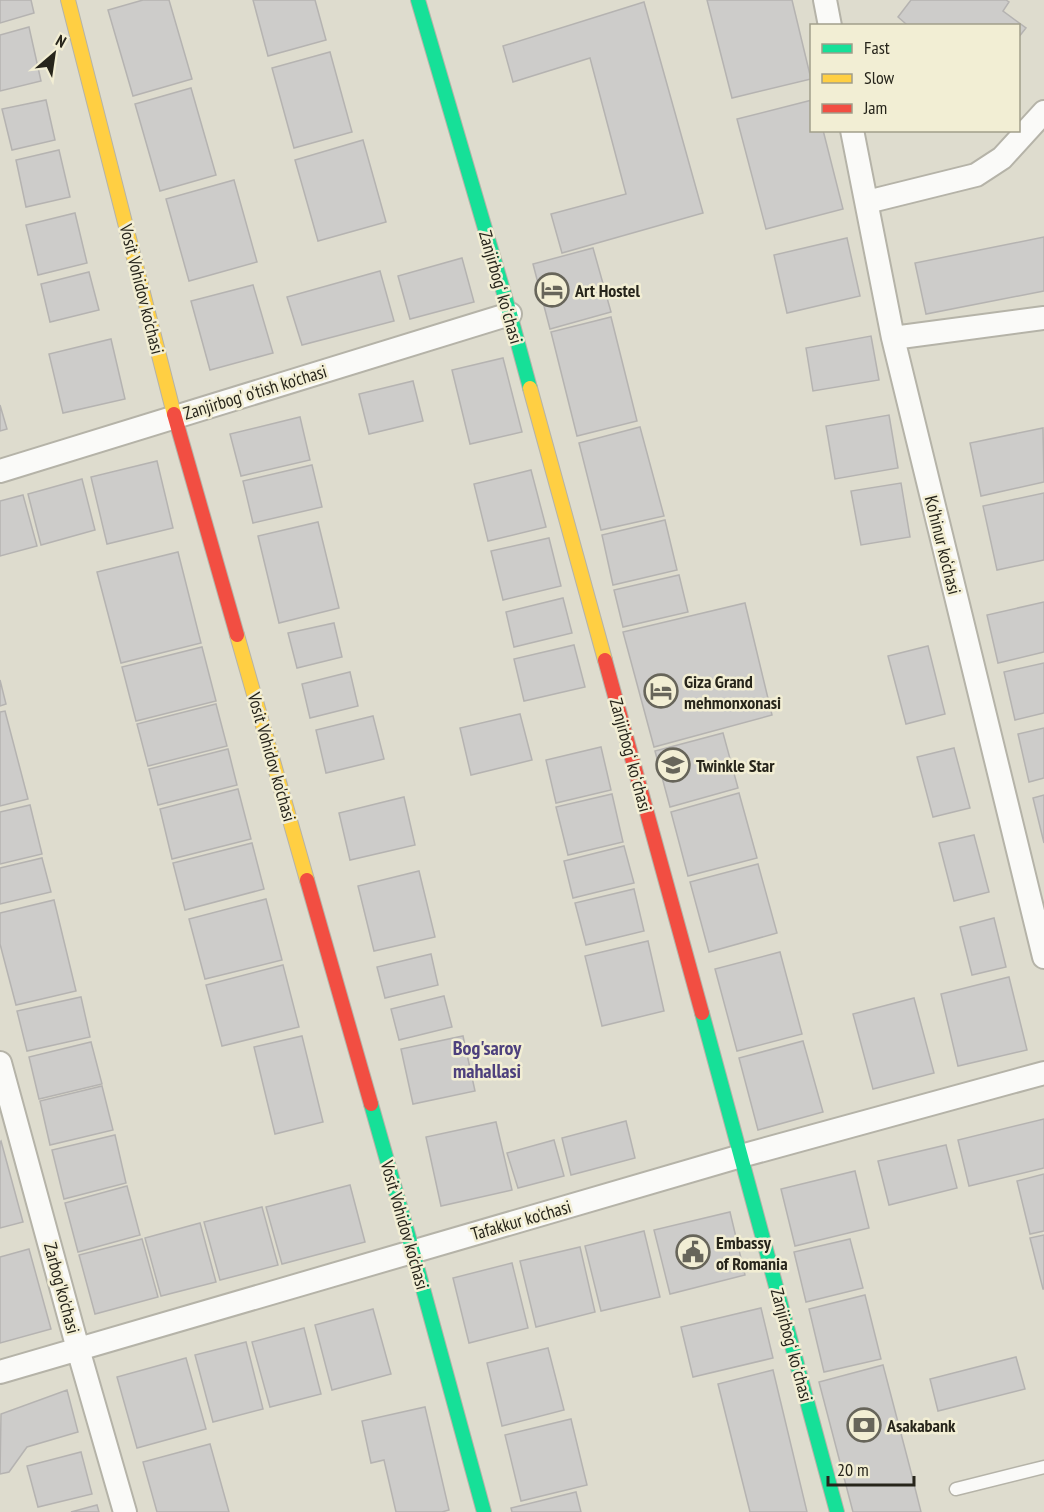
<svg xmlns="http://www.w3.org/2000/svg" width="1044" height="1512" font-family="'PT Sans Narrow',sans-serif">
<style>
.building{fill:#cdccca;stroke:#b5b3b1;stroke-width:1.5}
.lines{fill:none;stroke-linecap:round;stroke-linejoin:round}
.lane-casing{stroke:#b5b3a8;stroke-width:15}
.street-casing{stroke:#b5b3a8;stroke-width:26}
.fast-casing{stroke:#b5b3a8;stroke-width:16}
.slow-casing{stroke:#b5b3a8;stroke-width:16}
.jam-casing{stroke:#b5b3a8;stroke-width:16}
.lane{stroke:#fafaf8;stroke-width:12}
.street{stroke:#fafaf8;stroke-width:22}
.fast{stroke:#16e098;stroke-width:14}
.slow{stroke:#ffcf43;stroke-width:14}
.jam{stroke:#f24e42;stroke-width:14}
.labels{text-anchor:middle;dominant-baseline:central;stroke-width:5;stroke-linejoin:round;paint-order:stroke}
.street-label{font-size:18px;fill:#27251b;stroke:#f2eed4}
.poi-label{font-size:18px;font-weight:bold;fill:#27251b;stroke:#f2eed4;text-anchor:start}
.neighbourhood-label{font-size:20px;font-weight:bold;fill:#4d407d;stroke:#f2eed4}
</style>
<rect width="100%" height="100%" fill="#dedcce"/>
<!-- building -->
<path class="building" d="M0 0H31L34 13 0 23Z
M143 0H169L192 79 133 96 108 10Z
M253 0H315L326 40 268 56Z
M707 0H792L811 79 732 98Z
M911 0H1006L1009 2 1003 11 1026 28 1018 38V26H904L906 24 898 17Z
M644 2 703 213 562 253 551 214 626 194 590 58 513 82 503 46Z
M29 27 41 81 0 91V35Z
M330 52 352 132 294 148 272 68Z
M191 88 216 175 160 191 135 104Z
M46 100 55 140 12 150 2 109Z
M812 100V130H823L843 209 766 229 737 119Z
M363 140 386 222 318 241 295 160Z
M59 150 70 197 26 207 16 160Z
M234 180 257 262 189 281 166 199Z
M75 213 87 263 38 275 26 225Z
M1044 237V291L926 314 915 263Z
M847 238 860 296 787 313 774 255Z
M593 248 611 312 550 329 533 264Z
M462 258 474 302 410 319 398 276Z
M380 271 394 321 302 345 287 297Z
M89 272 99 310 50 322 41 284Z
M253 285 273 353 210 370 191 301Z
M611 317 637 421 577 436 551 332Z
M871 336 879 380 813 391 806 348Z
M111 339 125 399 63 413 49 354Z
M503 358 522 432 470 444 452 370Z
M413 381 423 421 369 434 359 394Z
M0 405 7 429 0 431Z
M889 415 898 468 835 479 826 426Z
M300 417 310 460 241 476 230 434Z
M640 427 664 516 601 530 579 443Z
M1043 428 1044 482 981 496 970 443Z
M157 461 173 528 107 544 91 477Z
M312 465 322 507 253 523 243 481Z
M531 470 546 527 488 541 474 484Z
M82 479 95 530 41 545 28 494Z
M901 483 910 537 861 545 851 491Z
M1044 493V560L997 570 983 506Z
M23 495 37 546 0 556V501Z
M665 520 677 570 613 585 602 535Z
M318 522 339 608 279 623 258 536Z
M549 538 561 586 503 600 491 551Z
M178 552 201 643 121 663 97 572Z
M679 575 688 612 623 627 614 590Z
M563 598 572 633 514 647 506 612Z
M1044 602V652L998 663 987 615Z
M745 603 772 715 654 747 623 632Z
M334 623 342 657 297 668 288 633Z
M574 645 585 687 524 701 514 659Z
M928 646 945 714 906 724 888 656Z
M202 647 216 701 136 721 122 667Z
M1044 663V713L1015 720 1004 672Z
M350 672 358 706 310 718 302 684Z
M0 680 6 704 0 706Z
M216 704 227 746 148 766 137 724Z
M5 711 28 799 0 806V712Z
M520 714 532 760 471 775 460 728Z
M373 716 384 759 326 773 316 730Z
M1044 728V778L1029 782 1018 734Z
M723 733 738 788 670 807 655 751Z
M601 747 611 790 556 803 546 760Z
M954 748 970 808 933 817 917 757Z
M228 749 237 785 158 805 149 769Z
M238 789 251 839 172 859 160 809Z
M739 793 757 858 688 876 671 812Z
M612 794 623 842 568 855 556 807Z
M1044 795V843L1033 798Z
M404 797 415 845 350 860 339 813Z
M30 805 42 854 0 864V812Z
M974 835 989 892 954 901 939 843Z
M252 843 264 889 185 910 173 863Z
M624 846 634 883 573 898 564 861Z
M42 858 51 892 0 904V868Z
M758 864 777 933 709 952 690 882Z
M419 871 435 937 374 951 358 886Z
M634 889 644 931 586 945 575 903Z
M266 899 282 960 205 979 189 919Z
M54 900 76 991 16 1005 0 944V913Z
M994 918 1006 967 972 975 960 927Z
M648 941 664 1011 602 1026 585 956Z
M780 952 802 1034 737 1051 715 969Z
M431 954 438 985 385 998 377 967Z
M283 965 299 1027 222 1046 206 985Z
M1009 977 1027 1050 958 1066 941 994Z
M444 996 452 1027 399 1040 391 1009Z
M81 997 90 1037 27 1051 17 1011Z
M914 998 934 1073 873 1089 853 1014Z
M302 1036 323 1122 275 1134 254 1047Z
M463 1036 475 1091 413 1104 401 1049Z
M803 1041 823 1112 758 1130 739 1058Z
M91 1042 102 1084 39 1099 29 1057Z
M102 1086 113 1130 50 1145 40 1101Z
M1044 1119V1168L969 1186 958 1140Z
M626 1121 635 1158 571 1175 562 1138Z
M496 1122 512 1190 441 1206 426 1137Z
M115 1135 126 1183 64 1199 52 1150Z
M554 1140 564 1176 518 1188 507 1153Z
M1 1141 23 1222 0 1228V1142Z
M946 1145 957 1188 889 1205 878 1161Z
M855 1171 869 1228 795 1246 781 1189Z
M1044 1174V1231L1030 1234 1017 1181Z
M350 1185 365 1242 282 1264 266 1207Z
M127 1186 140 1235 78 1252 65 1203Z
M262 1207 278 1265 220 1280 204 1222Z
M730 1212 745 1275 670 1294 654 1230Z
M200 1223 216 1282 161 1296 145 1238Z
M644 1231 660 1297 601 1311 585 1246Z
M1044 1235V1289H1043L1030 1238Z
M142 1239 158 1297 95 1314 79 1255Z
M850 1239 863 1288 806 1302 794 1252Z
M580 1247 595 1312 536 1327 520 1261Z
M29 1249 51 1329 0 1343V1257Z
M512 1263 528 1328 469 1343 453 1278Z
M865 1295 881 1359 824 1372 809 1309Z
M761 1308 773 1358 693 1377 681 1327Z
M373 1309 391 1374 332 1390 315 1325Z
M304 1328 321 1394 270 1407 252 1342Z
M246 1342 263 1409 213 1422 195 1355Z
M548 1348 564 1410 502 1426 487 1363Z
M1016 1357 1025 1389 938 1411 930 1379Z
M186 1358 206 1429 137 1448 117 1377Z
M883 1365 910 1468 921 1512H853L819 1382Z
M773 1370 807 1512H750L718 1384Z
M67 1390 78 1432 27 1447 9 1472 0 1474 1 1414Z
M425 1407 449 1510 442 1512H396L384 1460 371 1463 362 1421Z
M571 1419 587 1485 521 1501 505 1435Z
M210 1444 229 1512H157L143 1462Z
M81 1452 92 1494 38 1507 27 1466Z
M576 1492 581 1512H512L511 1508Z
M97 1505 99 1512H71Z"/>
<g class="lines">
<defs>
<path id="lane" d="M956 1489 1044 1467"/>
<path id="street" d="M825 0 830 26
M852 130 893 338 1044 957
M867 202 976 175 1002 158 1044 112
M893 338 1044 318
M0 471 510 314
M0 1063 78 1349 125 1512
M0 1372 741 1156 1044 1073"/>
<path id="fast" d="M418 0 510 314 530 388
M702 1013 837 1512
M371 1104 413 1252 484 1512"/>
<path id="slow" d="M68 0 174 414
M530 388 605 660
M237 635 307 880"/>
<path id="jam" d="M174 414 237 635
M605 660 702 1013
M307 880 371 1104"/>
</defs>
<!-- lane casing -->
<use href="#lane" class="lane-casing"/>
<!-- street casing -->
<use href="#street" class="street-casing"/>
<!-- fast casing -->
<use href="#fast" class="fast-casing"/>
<!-- slow casing -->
<use href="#slow" class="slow-casing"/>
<!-- jam casing -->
<use href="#jam" class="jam-casing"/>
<!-- lane -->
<use href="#lane" class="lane"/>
<!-- street -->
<use href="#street" class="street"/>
<!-- fast -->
<use href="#fast" class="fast"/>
<!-- slow -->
<use href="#slow" class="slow"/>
<!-- jam -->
<use href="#jam" class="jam"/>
</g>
<!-- icons -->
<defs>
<symbol id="hotel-ring" viewBox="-11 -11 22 22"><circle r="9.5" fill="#f2eed4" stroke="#67655a" stroke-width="1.5"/><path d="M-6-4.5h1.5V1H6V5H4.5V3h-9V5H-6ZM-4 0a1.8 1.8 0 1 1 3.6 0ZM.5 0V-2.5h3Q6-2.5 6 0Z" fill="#67655a"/></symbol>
<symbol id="school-ring" viewBox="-11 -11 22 22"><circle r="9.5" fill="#f2eed4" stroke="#67655a" stroke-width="1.5"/><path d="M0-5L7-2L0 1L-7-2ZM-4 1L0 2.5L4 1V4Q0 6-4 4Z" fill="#67655a"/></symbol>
<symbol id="civic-ring" viewBox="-11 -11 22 22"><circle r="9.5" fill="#f2eed4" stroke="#67655a" stroke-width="1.5"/><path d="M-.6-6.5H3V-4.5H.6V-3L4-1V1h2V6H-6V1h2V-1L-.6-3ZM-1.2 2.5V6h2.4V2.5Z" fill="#67655a"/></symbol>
<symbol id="bank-ring" viewBox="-11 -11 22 22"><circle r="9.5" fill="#f2eed4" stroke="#67655a" stroke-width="1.5"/><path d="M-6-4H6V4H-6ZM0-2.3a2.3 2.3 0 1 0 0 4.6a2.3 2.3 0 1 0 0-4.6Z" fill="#67655a"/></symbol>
</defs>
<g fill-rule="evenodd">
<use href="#hotel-ring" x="533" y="271" width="38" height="38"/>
<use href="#hotel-ring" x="642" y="672" width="38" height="38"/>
<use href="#school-ring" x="654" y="746" width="38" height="38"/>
<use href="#civic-ring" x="674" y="1233" width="38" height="38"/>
<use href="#bank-ring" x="845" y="1406" width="38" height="38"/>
</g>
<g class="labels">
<!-- street labels -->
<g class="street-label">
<text transform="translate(501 287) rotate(74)">Zanjirbogʻ koʻchasi</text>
<text transform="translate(142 289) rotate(76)">Vosit Vohidov ko'chasi</text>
<text transform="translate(255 392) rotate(-17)">Zanjirbog' o'tish ko'chasi</text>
<text transform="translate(943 545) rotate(76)">Ko‘hinur ko‘chasi</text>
<text transform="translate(631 755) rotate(75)">Zanjirbogʻ koʻchasi</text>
<text transform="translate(272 757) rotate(74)">Vosit Vohidov ko'chasi</text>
<text transform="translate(521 1220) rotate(-16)">Tafakkur ko'chasi</text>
<text transform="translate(405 1225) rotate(74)">Vosit Vohidov ko'chasi</text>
<text transform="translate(62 1288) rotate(75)">Zarbog'ko'chasi</text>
<text transform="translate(792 1345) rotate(75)">Zanjirbogʻ koʻchasi</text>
</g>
<!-- poi labels -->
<g class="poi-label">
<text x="575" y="290">Art Hostel</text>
<text x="684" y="681">Giza Grand<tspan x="684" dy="21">mehmonxonasi</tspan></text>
<text x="696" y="765">Twinkle Star</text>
<text x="716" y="1242">Embassy<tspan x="716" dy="21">of Romania</tspan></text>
<text x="887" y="1425">Asakabank</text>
</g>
<!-- neighbourhood labels -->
<g class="neighbourhood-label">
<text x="487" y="1048">Bog'saroy<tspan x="487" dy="23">mahallasi</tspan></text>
</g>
</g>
<!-- legend -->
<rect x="810" y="24" width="210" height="108" fill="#f2eed4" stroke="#a19e8a" stroke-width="1.5"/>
<rect x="822" y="44" width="30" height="9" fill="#16e098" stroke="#a19e8a" stroke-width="1.5"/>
<text x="864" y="54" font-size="18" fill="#27251b">Fast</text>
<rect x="822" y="74" width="30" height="9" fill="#ffcf43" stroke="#a19e8a" stroke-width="1.5"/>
<text x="864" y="84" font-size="18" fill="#27251b">Slow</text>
<rect x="822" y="104" width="30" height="9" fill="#f24e42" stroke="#a19e8a" stroke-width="1.5"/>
<text x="864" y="114" font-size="18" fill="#27251b">Jam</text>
<!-- north arrow -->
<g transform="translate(54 54) rotate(29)" stroke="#f2eed4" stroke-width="4.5" paint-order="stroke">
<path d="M0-4.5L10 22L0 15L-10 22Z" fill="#27251b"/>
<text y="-9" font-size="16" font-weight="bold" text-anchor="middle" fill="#27251b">N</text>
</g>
<!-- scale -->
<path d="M828 1476v9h86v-9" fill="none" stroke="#27251b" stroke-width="3"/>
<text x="837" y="1476" font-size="18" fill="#27251b" stroke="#f2eed4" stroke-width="4.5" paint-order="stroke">20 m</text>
</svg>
